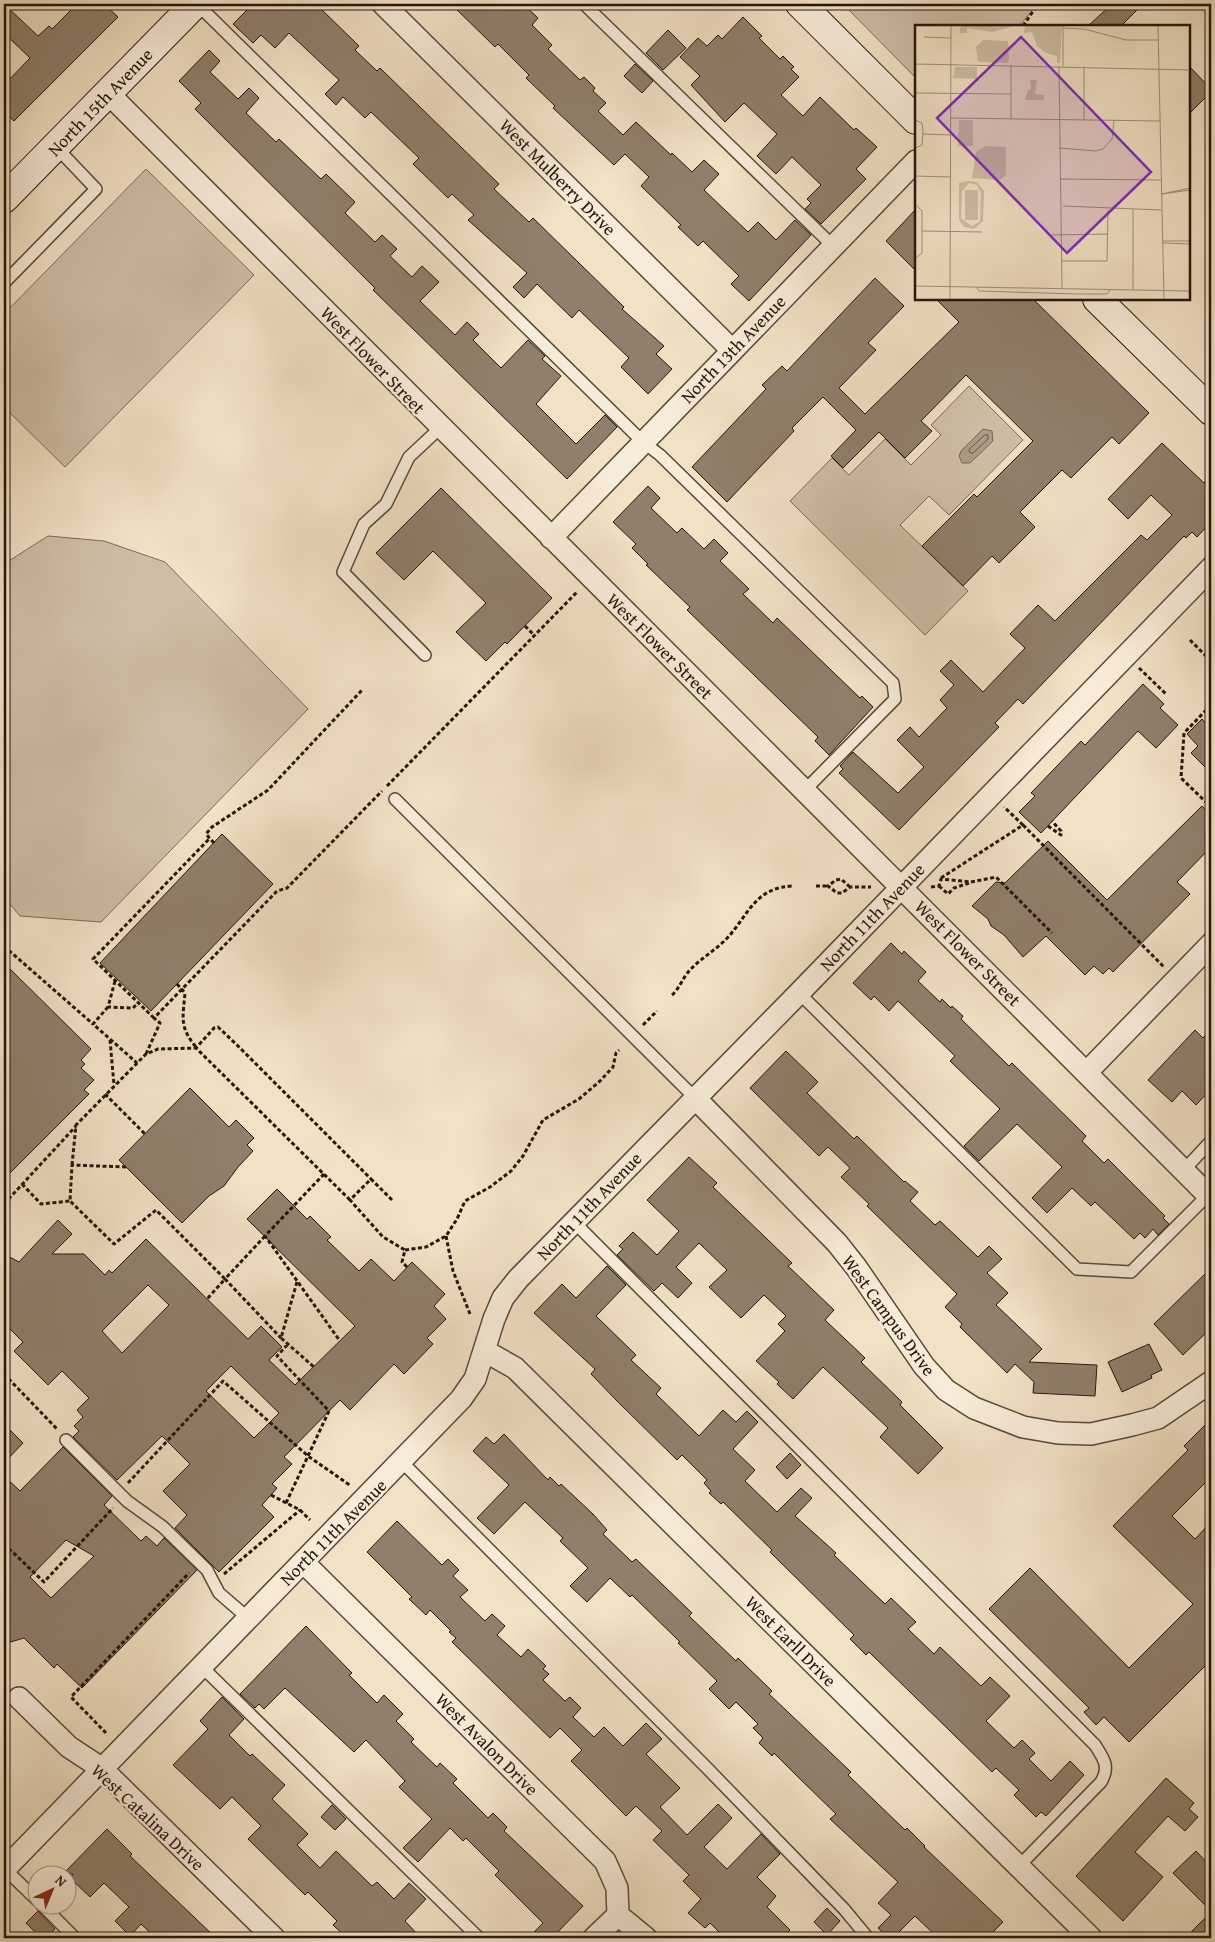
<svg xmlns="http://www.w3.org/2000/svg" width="1215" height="1942" font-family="'Gentium Book Plus',serif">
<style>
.green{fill:#cfbea6;stroke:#7a6a59}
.water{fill:#ac9c86;stroke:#766655}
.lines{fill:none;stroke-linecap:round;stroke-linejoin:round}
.shore{stroke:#685849;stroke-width:1}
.building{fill:#907f6c;stroke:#25150c;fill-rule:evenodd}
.lane-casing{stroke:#58483a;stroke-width:14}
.street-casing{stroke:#58483a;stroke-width:24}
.secondary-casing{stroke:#25150c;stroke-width:30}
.path{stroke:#25150c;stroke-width:3;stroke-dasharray:4 2.5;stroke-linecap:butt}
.lane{stroke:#f7ecd9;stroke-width:11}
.street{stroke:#f7ecd9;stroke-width:21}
.secondary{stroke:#f7ecd9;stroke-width:28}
.labels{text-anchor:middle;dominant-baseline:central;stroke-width:5;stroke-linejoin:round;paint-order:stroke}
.street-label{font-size:18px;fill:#25150c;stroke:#f7ecd9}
.inset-road{fill:none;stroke:#a08f7b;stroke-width:1}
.view{fill:#7b2cbf;fill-opacity:0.15;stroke:#7b2cbf;stroke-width:2.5}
.inset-edge{fill:none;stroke:#25150c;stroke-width:2.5}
</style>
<rect width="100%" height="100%" fill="#f2e1c5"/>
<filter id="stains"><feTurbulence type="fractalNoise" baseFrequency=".004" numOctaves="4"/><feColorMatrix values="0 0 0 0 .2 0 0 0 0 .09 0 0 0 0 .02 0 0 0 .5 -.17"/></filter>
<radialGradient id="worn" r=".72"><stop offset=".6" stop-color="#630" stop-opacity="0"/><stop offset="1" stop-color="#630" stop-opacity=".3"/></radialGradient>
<!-- green -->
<path class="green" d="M843 4H1035L1032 11 1019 26H916V78Z
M146 169 254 275 65 467 4 407V314Z
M969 386 1023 440 949 515 929 496 900 525 968 591 925 635 790 501 832 458 849 475 885 439 911 465 941 435 931 425Z
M48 536 104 541 165 562 308 709 101 922 20 916 4 897V564Z"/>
<!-- water -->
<path class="water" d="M983 429 992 431 993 441 970 463H962L959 456 961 451Z"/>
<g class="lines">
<!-- shore -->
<path class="shore" d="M985 435H988V439L973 453H970L969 450Z"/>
</g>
<!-- building -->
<path class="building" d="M4 4 38 36 49 26 52 29 77 4H104L118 17 14 121 4 112V85L30 58 4 33Z
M253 4H316L359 46 355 50 377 71 380 68 499 184 494 189 529 222 533 218 624 307 622 309 664 346 656 354 672 369 648 394 621 367 629 358 579 310 572 318 537 284 524 298 513 287 527 273 468 220 474 215 452 194 448 198 413 164 419 158 371 112 365 118 343 97 336 105 325 94 339 80 289 33 275 48 261 35 253 43 233 24Z
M451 4H523L538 18 532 25 552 45 548 49 580 80 584 77 595 88 593 91 606 103 598 111 623 135 636 122 671 155 672 153 692 172 704 160 719 174 704 190 748 232 758 222 776 240 795 220 811 235 749 301 731 284 739 276 703 241 698 246 678 227 681 225 641 186 649 177 625 154 614 165 553 108 555 106 526 78 529 75 498 44 495 47Z
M1112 4H1143L1121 26H1088Z
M743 17 762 36 759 38 780 59 783 56 794 67 791 69 799 77 781 95 803 116 820 97 854 130 856 128 877 147 856 169 866 179 821 224 805 209 811 203 807 199 821 185 792 157 776 174 757 156 777 134 744 103 725 122 691 85 700 76 680 57 698 38 707 46 718 35 722 39Z
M668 30 686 48 663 70 646 53Z
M209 50 220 61 210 72 238 99 249 88 259 98 246 113 276 142 279 139 321 179 326 174 355 202 345 213 375 242 382 235 397 249 390 256 412 277 422 266 439 282 420 301 455 335 467 322 479 334 473 340 501 368 528 340 545 356 542 359 561 376 536 404 576 444 605 415 617 427 567 479 373 290 375 288 195 109 201 103 179 81Z
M635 64 653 81 642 93 624 76Z
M1189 66 1211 89V92L1189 114Z
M916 209V271L886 241Z
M875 278 904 306 868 343 876 350 839 388 865 414 959 322 936 299H1033L1149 413 1119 444 1112 437 1071 478 1062 470 1020 512 1035 527 999 563 992 556 963 586 922 546 974 494 977 497 1033 441 966 375 921 421 932 431 905 458 879 432 843 468 831 456 856 430 823 397 792 428 794 431 727 502 692 467 766 389 762 385 782 366 787 371Z
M1162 443 1204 483 1211 475V522L1197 537 1192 532 1186 538 1184 536 1023 704 1018 699 995 723 999 727 899 830 839 773 843 769 840 766 853 752 898 793 924 767 897 740 910 727 919 737 947 708 940 700 954 685 940 671 951 660 983 692 1025 648 1010 634 1038 605 1055 621 1141 535 1147 540 1172 515 1151 495 1128 519 1108 499Z
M648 486 660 498 651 508 677 533 682 528 704 549 714 539 728 553 720 561 749 589 743 594 773 623 777 618 860 698 862 696 873 707 829 755 815 741 818 737 687 610 690 607 646 565 648 564 632 548 636 544 613 522Z
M441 488 552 598 507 644 505 642 486 661 456 632 486 603 433 551 404 580 376 553Z
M1143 684 1164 704 1160 708 1178 725 1156 748 1138 731 1041 833 1019 812 1035 796 1031 793 1081 741 1085 745Z
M1202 719 1211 729V773L1191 753 1198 746 1187 734Z
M1202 806 1211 815V847L1177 882 1190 894 1113 972 1109 968 1103 974 1094 966 1085 975 1046 936 1023 957 1004 935 991 926 988 919 972 906 996 882 1005 883 1048 841 1107 900Z
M222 834 273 884 151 1011 100 963Z
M891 943 902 954 904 951 926 972 918 981 940 1002 942 999 951 1008 952 1006 963 1016 961 1019 1009 1066 1012 1063 1086 1136 1082 1141 1104 1163 1108 1159 1165 1216 1163 1218 1169 1224 1158 1235 1153 1229 1145 1238 1140 1233 1134 1239 1095 1202 1091 1206 1072 1188 1047 1213 1032 1198 1062 1167 1017 1124 979 1161 964 1146 1000 1109 950 1061 955 1056 898 1001 889 1011 874 996 871 1000 853 983Z
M4 963 91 1049 81 1060 85 1064 81 1068 94 1080 84 1090 89 1094 4 1179Z
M1211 1029V1089L1196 1105 1182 1091 1172 1102 1148 1080 1195 1030 1203 1038Z
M786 1051 818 1082 807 1093 854 1139 857 1136 904 1182 905 1181 918 1192 910 1201 935 1225 940 1221 978 1257 989 1246 1002 1259 987 1273 1008 1293 996 1305 1042 1349 1029 1362 1097 1365 1095 1396 1033 1393 1034 1382 1015 1364 1007 1373 960 1327 962 1324 945 1307 957 1294 867 1206 869 1204 841 1177 850 1168 828 1147 819 1156 750 1088Z
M190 1088 229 1127 236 1120 254 1138 247 1145 253 1151 238 1167 224 1186 209 1196 182 1223 119 1160Z
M689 1157 717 1183 713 1187 792 1263 788 1266 834 1310 825 1320 865 1358 861 1362 902 1402 900 1405 943 1448 918 1474 880 1437 888 1428 823 1367 793 1399 777 1384 779 1382 756 1361 785 1331 778 1324 786 1316 764 1295 741 1318 709 1287 727 1270 699 1243 676 1267 692 1283 678 1298 662 1283 654 1291 617 1255 623 1249 619 1246 633 1232 657 1255 679 1231 647 1200Z
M277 1189 307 1219 310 1216 331 1237 327 1240 359 1271 371 1259 394 1281 412 1262 445 1294 434 1306 446 1319 427 1338 433 1344 404 1374 394 1364 350 1410 340 1400 284 1457 292 1464 272 1484 277 1488 262 1505 274 1517 219 1572 175 1528 187 1515 163 1491 190 1464 162 1436 117 1480 73 1437 79 1431 74 1426 83 1417 77 1410 89 1398 62 1371 48 1385 14 1351 23 1342 4 1323V1254L19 1262 58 1220 72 1234 52 1254H84L105 1275 109 1270 112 1273 146 1239 248 1339 261 1326 282 1347 269 1360 295 1385 355 1326 247 1219ZM148 1285 169 1305 122 1353 102 1331ZM231 1366 279 1413 254 1438 206 1391Z
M607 1266 626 1285 596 1316 636 1355 631 1360 661 1388 656 1394 699 1436 723 1410 736 1422 747 1411 758 1422 733 1449 755 1470 745 1481 777 1512 801 1488 812 1498 795 1516 836 1553 834 1555 885 1604 891 1598 916 1622 908 1629 934 1654 940 1647 981 1686 990 1677 1010 1696 986 1721 1014 1748 1022 1740 1035 1753 1029 1759 1051 1781 1070 1761 1084 1775 1046 1816 1041 1812 1036 1817 1014 1795 1019 1790 996 1768 992 1772 869 1652 866 1655 850 1639 854 1635 770 1552 772 1550 723 1502 721 1504 709 1493 711 1491 704 1483 707 1480 682 1455 677 1460 618 1402 591 1374 595 1369 534 1313 562 1284 576 1298Z
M1211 1268V1328L1183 1355 1154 1324Z
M1149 1344 1162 1370 1151 1375 1152 1378 1122 1392 1108 1362Z
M1211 1419V1477L1172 1516 1195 1539 1211 1522V1660L1129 1742 1104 1717 1096 1725 1084 1712 1089 1708 989 1609 1030 1568 1129 1668 1193 1604 1113 1526 1188 1450 1184 1446Z
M4 1424 23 1443 4 1463Z
M504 1434 548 1480 550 1477 559 1486 561 1484 593 1514 607 1530 603 1534 632 1562 636 1559 692 1613 689 1616 736 1661 738 1658 772 1691 769 1694 851 1772 848 1775 905 1830 907 1828 925 1846 924 1847 1003 1922 987 1938H938L915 1916 893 1938H888L878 1928 891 1915 878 1903 898 1882 830 1819 836 1814 797 1776 774 1753 772 1756 759 1743 763 1738 753 1728 758 1724 736 1702 729 1709 709 1689 717 1681 678 1643 680 1642 632 1595 630 1597 610 1578 587 1602 570 1586 588 1568 560 1541 563 1538 525 1502 494 1534 477 1518 509 1485 473 1451 486 1437 494 1444Z
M63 1447 112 1496 104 1505 141 1541 146 1536 157 1546 164 1538 197 1570 82 1688 57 1664 54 1668 24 1638 4 1644 6 1622 4 1620V1476L20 1491ZM66 1540 94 1556 51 1598 30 1577Z
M790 1453 801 1465 787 1479 776 1467Z
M397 1521 442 1565 448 1559 459 1570 453 1576 468 1590 460 1597 485 1621 492 1614 505 1626 497 1635 521 1657 528 1649 546 1666 543 1669 549 1674 543 1680 565 1701 570 1697 581 1708 573 1717 594 1737 604 1727 623 1746 646 1723 662 1739 646 1754 680 1788 660 1807 687 1835 718 1804 732 1818 704 1847 727 1869 761 1834 780 1854 757 1877 776 1896 767 1907 790 1930 782 1938H725L710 1923 705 1928 688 1913 701 1899 683 1881 689 1875 653 1840 662 1831 636 1806 626 1816 571 1761 582 1750 560 1728 550 1738 452 1642 456 1638 449 1632 451 1631 430 1610 426 1615 409 1599 412 1597 367 1552Z
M306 1626 352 1673 349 1675 377 1703 384 1695 403 1714 396 1721 414 1739 411 1742 437 1767 440 1763 457 1779 453 1783 488 1818 493 1813 507 1827 504 1831 583 1906 552 1938H528L543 1923 495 1875 499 1871 466 1838 463 1841 450 1828 418 1862 403 1848 432 1819 399 1787 405 1781 366 1740 354 1752 285 1688 264 1709 259 1704 255 1708 240 1694Z
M222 1697 244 1719 229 1735 250 1756 252 1754 285 1785 272 1799 308 1834 297 1845 320 1868 336 1851 372 1886 377 1882 394 1899 409 1883 426 1899 405 1921 421 1938H347L333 1925 337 1921 308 1892 305 1895 248 1839 261 1826 232 1797 220 1809 173 1765 208 1729 200 1721Z
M1166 1778 1194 1803 1189 1809 1198 1817 1185 1831 1168 1816 1135 1852 1163 1877 1123 1921 1076 1876Z
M332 1805 346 1819 335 1830 321 1817Z
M107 1829 132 1854 130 1856 216 1938H156L141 1924 130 1936 115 1921 129 1907 104 1883 90 1897 70 1878 73 1874H63Z
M1196 1851 1211 1867V1911L1173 1873Z
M827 1908 840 1921 827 1935 814 1922Z
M38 1911 55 1929 46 1938H41L26 1923Z
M1211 1912V1938H1185Z"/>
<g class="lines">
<defs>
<path id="lane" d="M197 4 643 442 660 455 893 683 895 699 805 790
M584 4 833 246
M4 283 96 189 56 147
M425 655 343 572 364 524 386 504 409 457 440 428
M395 799 695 1098
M799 993 1077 1269 1131 1272 1208 1195
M1184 1170 1211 1141
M573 1221 1095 1745C1104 1759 1110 1767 1101 1782L1019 1866
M66 1440 127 1501 163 1527 207 1570 219 1593 248 1618
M402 1462 706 1767 844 1909 868 1938
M201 1666 479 1938
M5 1869 38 1901
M41 1904 75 1938"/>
<path id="street" d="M383 4 732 350
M109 94 1211 1198
M551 538 916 161
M1087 1072 1211 944
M695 1098 837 1243 856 1267 924 1366 946 1390 974 1408 1023 1427 1058 1433 1091 1434 1132 1425 1158 1418 1211 1382
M485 1351 515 1368 1091 1938
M303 1562 605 1861 617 1888 618 1915
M19 1698 69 1747 101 1768 274 1938
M4 1870 461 1399 475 1379 494 1319 503 1298 518 1279 799 993 1211 568
M618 1915 646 1938
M594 1938 618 1915"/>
<path id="secondary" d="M800 4 916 120
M4 199 195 4
M1097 299 1211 411"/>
</defs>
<!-- lane casing -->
<use href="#lane" class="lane-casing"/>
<!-- street casing -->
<use href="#street" class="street-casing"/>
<!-- secondary casing -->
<use href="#secondary" class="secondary-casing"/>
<!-- path -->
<path class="path" d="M1023 26 1038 4
M525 626 534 635
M1190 640 1211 661
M1139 668 1166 694
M1211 705 1184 733 1181 778 1211 807
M387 786 578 591
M1023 825 1164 967
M1048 826 1061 835V831L1052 821
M214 843 206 834 212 827 268 790 363 689
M941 878 1023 825 1004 807
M816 886H828
M939 886 948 894 954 888 969 883
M850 887 841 879 836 880 828 886 837 893H842L850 887H871
M931 887 939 886 941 879 971 882 996 877 1052 933
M4 950 6 948 93 1024
M115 981 108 1007 133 1008 138 1003
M177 984 185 993C183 1017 179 1027 196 1047
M672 995C680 988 683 977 690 970 702 957 718 949 730 935 750 911 757 887 794 886
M108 1007 93 1024 137 1063
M154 1018 93 959 210 838
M643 1025 657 1011
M110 1040 114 1085
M146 1054 160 1023 154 1018 277 891 287 888 382 791
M105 1094 145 1134
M72 1165 76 1125 146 1054 158 1049 196 1048
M126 1167 72 1165 70 1201 114 1244 156 1210 225 1279 207 1299
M324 1174 265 1236 340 1341
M22 1184 41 1204 70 1201
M350 1200 196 1048 214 1028 218 1027 237 1045 371 1179
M392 1200 371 1179 350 1200 383 1237 405 1250
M4 1204 76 1126
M265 1236 225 1279 281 1338
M446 1236 453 1271 470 1314
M407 1267 402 1262 405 1250 426 1247 446 1236 457 1219 465 1201 490 1187 511 1171 523 1156 543 1120 579 1099 600 1081 613 1067 616 1053 619 1050
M297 1282 281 1338 314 1367
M4 1374 57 1429
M128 1483 223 1381 308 1456 351 1486
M271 1495 300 1510 310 1520
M286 1503 329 1411 277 1356 288 1344
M4 1544 44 1582 113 1508
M224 1574 300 1510
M106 1733 71 1697 189 1573"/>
<!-- lane -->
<use href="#lane" class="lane"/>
<!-- street -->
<use href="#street" class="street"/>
<!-- secondary -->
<use href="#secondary" class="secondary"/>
</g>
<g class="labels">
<!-- street labels -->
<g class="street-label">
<text transform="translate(100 102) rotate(-46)">North 15th Avenue</text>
<text transform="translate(558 177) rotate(45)">West Mulberry Drive</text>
<text transform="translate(733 349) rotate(-46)">North 13th Avenue</text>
<text transform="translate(373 360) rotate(46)">West Flower Street</text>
<text transform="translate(660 646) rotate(45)">West Flower Street</text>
<text transform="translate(872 917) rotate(-46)">North 11th Avenue</text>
<text transform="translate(968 953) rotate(45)">West Flower Street</text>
<text transform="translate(589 1206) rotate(-46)">North 11th Avenue</text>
<text transform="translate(889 1315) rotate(54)">West Campus Drive</text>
<text transform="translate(333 1532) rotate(-45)">North 11th Avenue</text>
<text transform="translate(791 1641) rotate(45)">West Earll Drive</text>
<text transform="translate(487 1744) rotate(45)">West Avalon Drive</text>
<text transform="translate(148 1817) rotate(43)">West Catalina Drive</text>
</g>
</g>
<!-- overview -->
<g transform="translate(915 25)">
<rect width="275" height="275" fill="#f2e1c5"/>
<path d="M46 1H99L77 7 52 3V8H44ZM110 1H147L145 38H142V31L131 28 122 21 117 7 109 8ZM68 15 93 16 94 35 92 38 63 37 61 22ZM40 42H62V54L38 53ZM115 55H122L120 69 129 70V75H110L113 65 116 64ZM44 95H58V121H43ZM71 121 91 122V150L85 155 57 153 61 127ZM52 156 62 157 69 166 68 196 59 204 49 202 44 195V158ZM54 158 62 160 66 168 65 196 57 201 46 193 47 166ZM50 165H63V195H50Z" fill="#cfbea6" fill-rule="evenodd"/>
<path class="inset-road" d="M243 1 249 274M148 3 169 4 211 15H243M9 12 36 13M0 39 275 45M144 41 147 264M148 41V1M169 41V95M0 68 96 69M36 93 245 96M96 94V40M0 95 7 98 8 107 7 120 0 123M8 109 36 110M144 123 181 126 188 124 197 114 199 96M0 151 35 152M146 154 246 155M247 169 275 163M247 169 275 165M0 179 7 186V228L0 234M148 181 246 185M8 206 67 207M137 210 193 209M248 216H275M248 218 275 219M147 236H192L193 185M0 261 275 266M61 262 64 266 161 269H192L195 265M218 265V185M35 274 36 1"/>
<path class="view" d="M106 12 236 147 152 228 22 93Z"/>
<rect width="275" height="275" class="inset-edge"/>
</g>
<!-- margin -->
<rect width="1215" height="1942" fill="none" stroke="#f2e1c5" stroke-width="20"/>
<rect x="5" y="5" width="1205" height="1932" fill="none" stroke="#25150c" stroke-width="2.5"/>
<rect x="10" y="10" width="1195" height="1922" fill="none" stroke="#25150c"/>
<!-- north arrow -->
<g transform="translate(52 1890) rotate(44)"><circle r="24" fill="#f7ecd9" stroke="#a39687"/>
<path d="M0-4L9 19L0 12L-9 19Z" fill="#8f2418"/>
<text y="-8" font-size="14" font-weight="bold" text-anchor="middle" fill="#25150c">N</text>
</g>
<rect width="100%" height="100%" filter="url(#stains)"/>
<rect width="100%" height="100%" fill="url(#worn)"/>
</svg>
